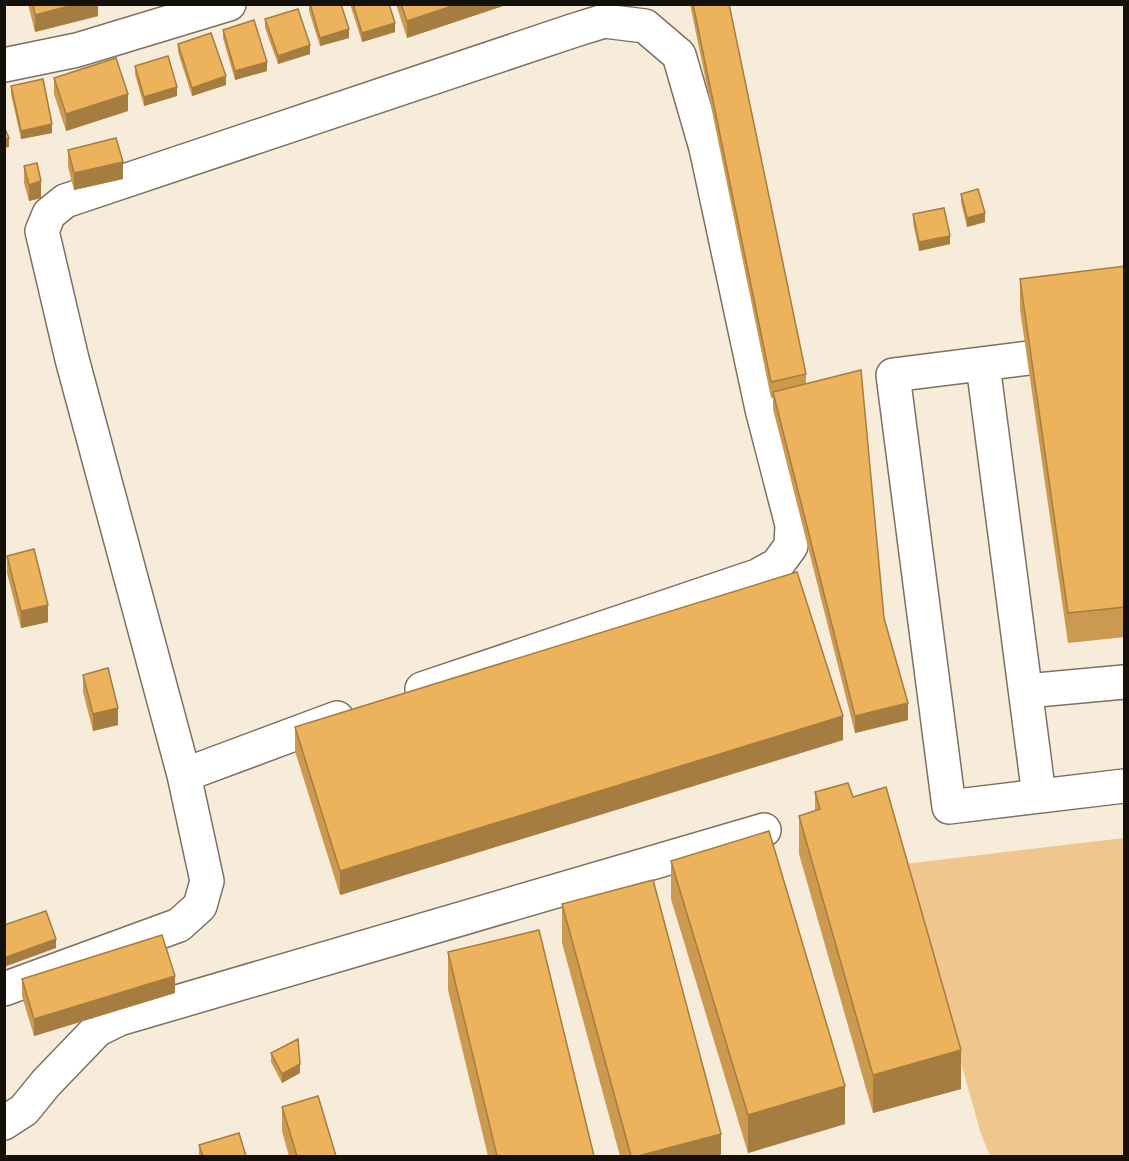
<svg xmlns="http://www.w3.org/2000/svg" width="1129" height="1161" font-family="Karla,sans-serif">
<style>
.green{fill:#eec68e}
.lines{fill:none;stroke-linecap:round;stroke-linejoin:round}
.minor-casing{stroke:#7c7161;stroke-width:36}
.minor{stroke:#fff;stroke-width:33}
.wall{fill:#cb994f}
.shaded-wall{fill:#a57d40}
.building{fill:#ecb25c;stroke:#a57d40;stroke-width:1.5}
</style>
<rect width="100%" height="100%" fill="#f7ebd9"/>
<!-- green -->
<path class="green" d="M1124 838V1156H990L981 1134 905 864Z"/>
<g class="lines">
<defs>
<path id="minor" d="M4 65 77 50 229 4
M1124 346 893 375 949 807 1124 786
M983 365 1039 796
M1026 691 1124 682
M184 775 337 718
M4 989 179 925 200 906 207 881 184 775 72 359 42 231 49 214 65 201 572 31 604 21 645 26 679 55 706 148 762 409 792 525 791 546 777 565 757 576 422 689
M4 1123 24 1110 46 1083 97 1030 119 1019 764 830"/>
</defs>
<!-- minor casing -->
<use href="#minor" class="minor-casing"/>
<!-- minor -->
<use href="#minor" class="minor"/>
</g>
<!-- wall -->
<path class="wall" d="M28 4H98V16L35 32Z
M309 4H341L349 38 320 46 309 11Z
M350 4H389L395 32 362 42Z
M396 4H509L407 38Z
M690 4H729L806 374V384L884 618 908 720 855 733 773 409V398H771Z
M265 19 310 54 278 64 265 28Z
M223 30 267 71 235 80 223 38Z
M178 44 226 85 192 96 178 52Z
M135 66 177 96 144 106 135 74Z
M54 78 128 111 66 131 54 94Z
M11 86 52 133 21 139 11 94Z
M68 150 123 179 74 190 68 167Z
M24 166 41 198 29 201 24 183Z
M961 194 985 222 967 227 961 202Z
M913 214 950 244 919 251 913 222Z
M1125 266V637L1068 643 1020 309V279Z
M7 556 48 622 21 628 7 573Z
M83 675 118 725 93 731 83 692Z
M295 727 843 740 340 895 295 751Z
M815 792 853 797 961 1089 873 1113 799 854V816L815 811Z
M671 861 845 1124 748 1153 671 899Z
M562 904 721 1156H620L562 943Z
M448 952 594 1156H488L448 990Z
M22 979 175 993 34 1036 22 996Z
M271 1053 300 1073 282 1083 271 1062Z
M282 1107 336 1156H289L282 1131Z
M199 1145 246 1156H199Z"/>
<!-- shaded-wall -->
<path class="shaded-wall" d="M77 4H98V16L35 32V15Z
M458 4H509L407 38V21Z
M395 23V32L362 42V33Z
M349 29V38L320 46V38Z
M310 45V54L278 64V56Z
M267 62V71L235 80V71Z
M226 76V85L192 96V88Z
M177 87V96L144 106V97Z
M128 94V111L66 131V114Z
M52 124V133L21 139V131Z
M9 138V147L4 148V140Z
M123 162V179L74 190V173Z
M41 181V198L29 201V185Z
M985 213V222L967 227V218Z
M950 236V244L919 251V242Z
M48 605V622L21 628V611Z
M908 703V720L855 733V716Z
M118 708V725L93 731V714Z
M843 716V740L340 895V871Z
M56 939V948L4 967V958Z
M175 976V993L34 1036V1019Z
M961 1050V1089L873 1113V1075Z
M300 1064V1073L282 1083V1074Z
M845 1086V1124L748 1153V1115Z
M721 1134V1156H638Z"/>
<!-- building -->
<path class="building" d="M33 4H77L35 15Z
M310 4H341L349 29 320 38Z
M353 4H389L395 23 362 33Z
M401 4H458L407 21Z
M693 4H729L806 374 771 382Z
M298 9 310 45 278 56 265 19Z
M254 20 267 62 235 71 223 30Z
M211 33 226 76 192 88 178 44Z
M168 56 177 87 144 97 135 66Z
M116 58 128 94 66 114 54 78Z
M43 79 52 124 21 131 11 86Z
M4 126 9 138 4 140Z
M116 138 123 162 74 173 68 150Z
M37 163 41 181 29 185 24 166Z
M978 189 985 213 967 218 961 194Z
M944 208 950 236 919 242 913 214Z
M1125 266V607L1068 613 1020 279Z
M861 370 884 618 908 703 855 716 773 392Z
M34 549 48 605 21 611 7 556Z
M797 572 843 716 340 871 295 727Z
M108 668 118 708 93 714 83 675Z
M848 783 853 797 886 787 961 1050 873 1075 799 816 820 809 815 792Z
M769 831 845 1086 748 1115 671 861Z
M653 880 721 1134 638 1156H631L562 904Z
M46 911 56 939 4 958V925Z
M539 930 594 1156H497L448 952Z
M162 935 175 976 34 1019 22 979Z
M298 1039 300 1064 282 1074 271 1053Z
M318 1096 336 1156H297L282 1107Z
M239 1133 246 1156H203L199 1145Z"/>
<!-- border -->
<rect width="1129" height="1161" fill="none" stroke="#14100a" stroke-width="12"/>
</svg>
